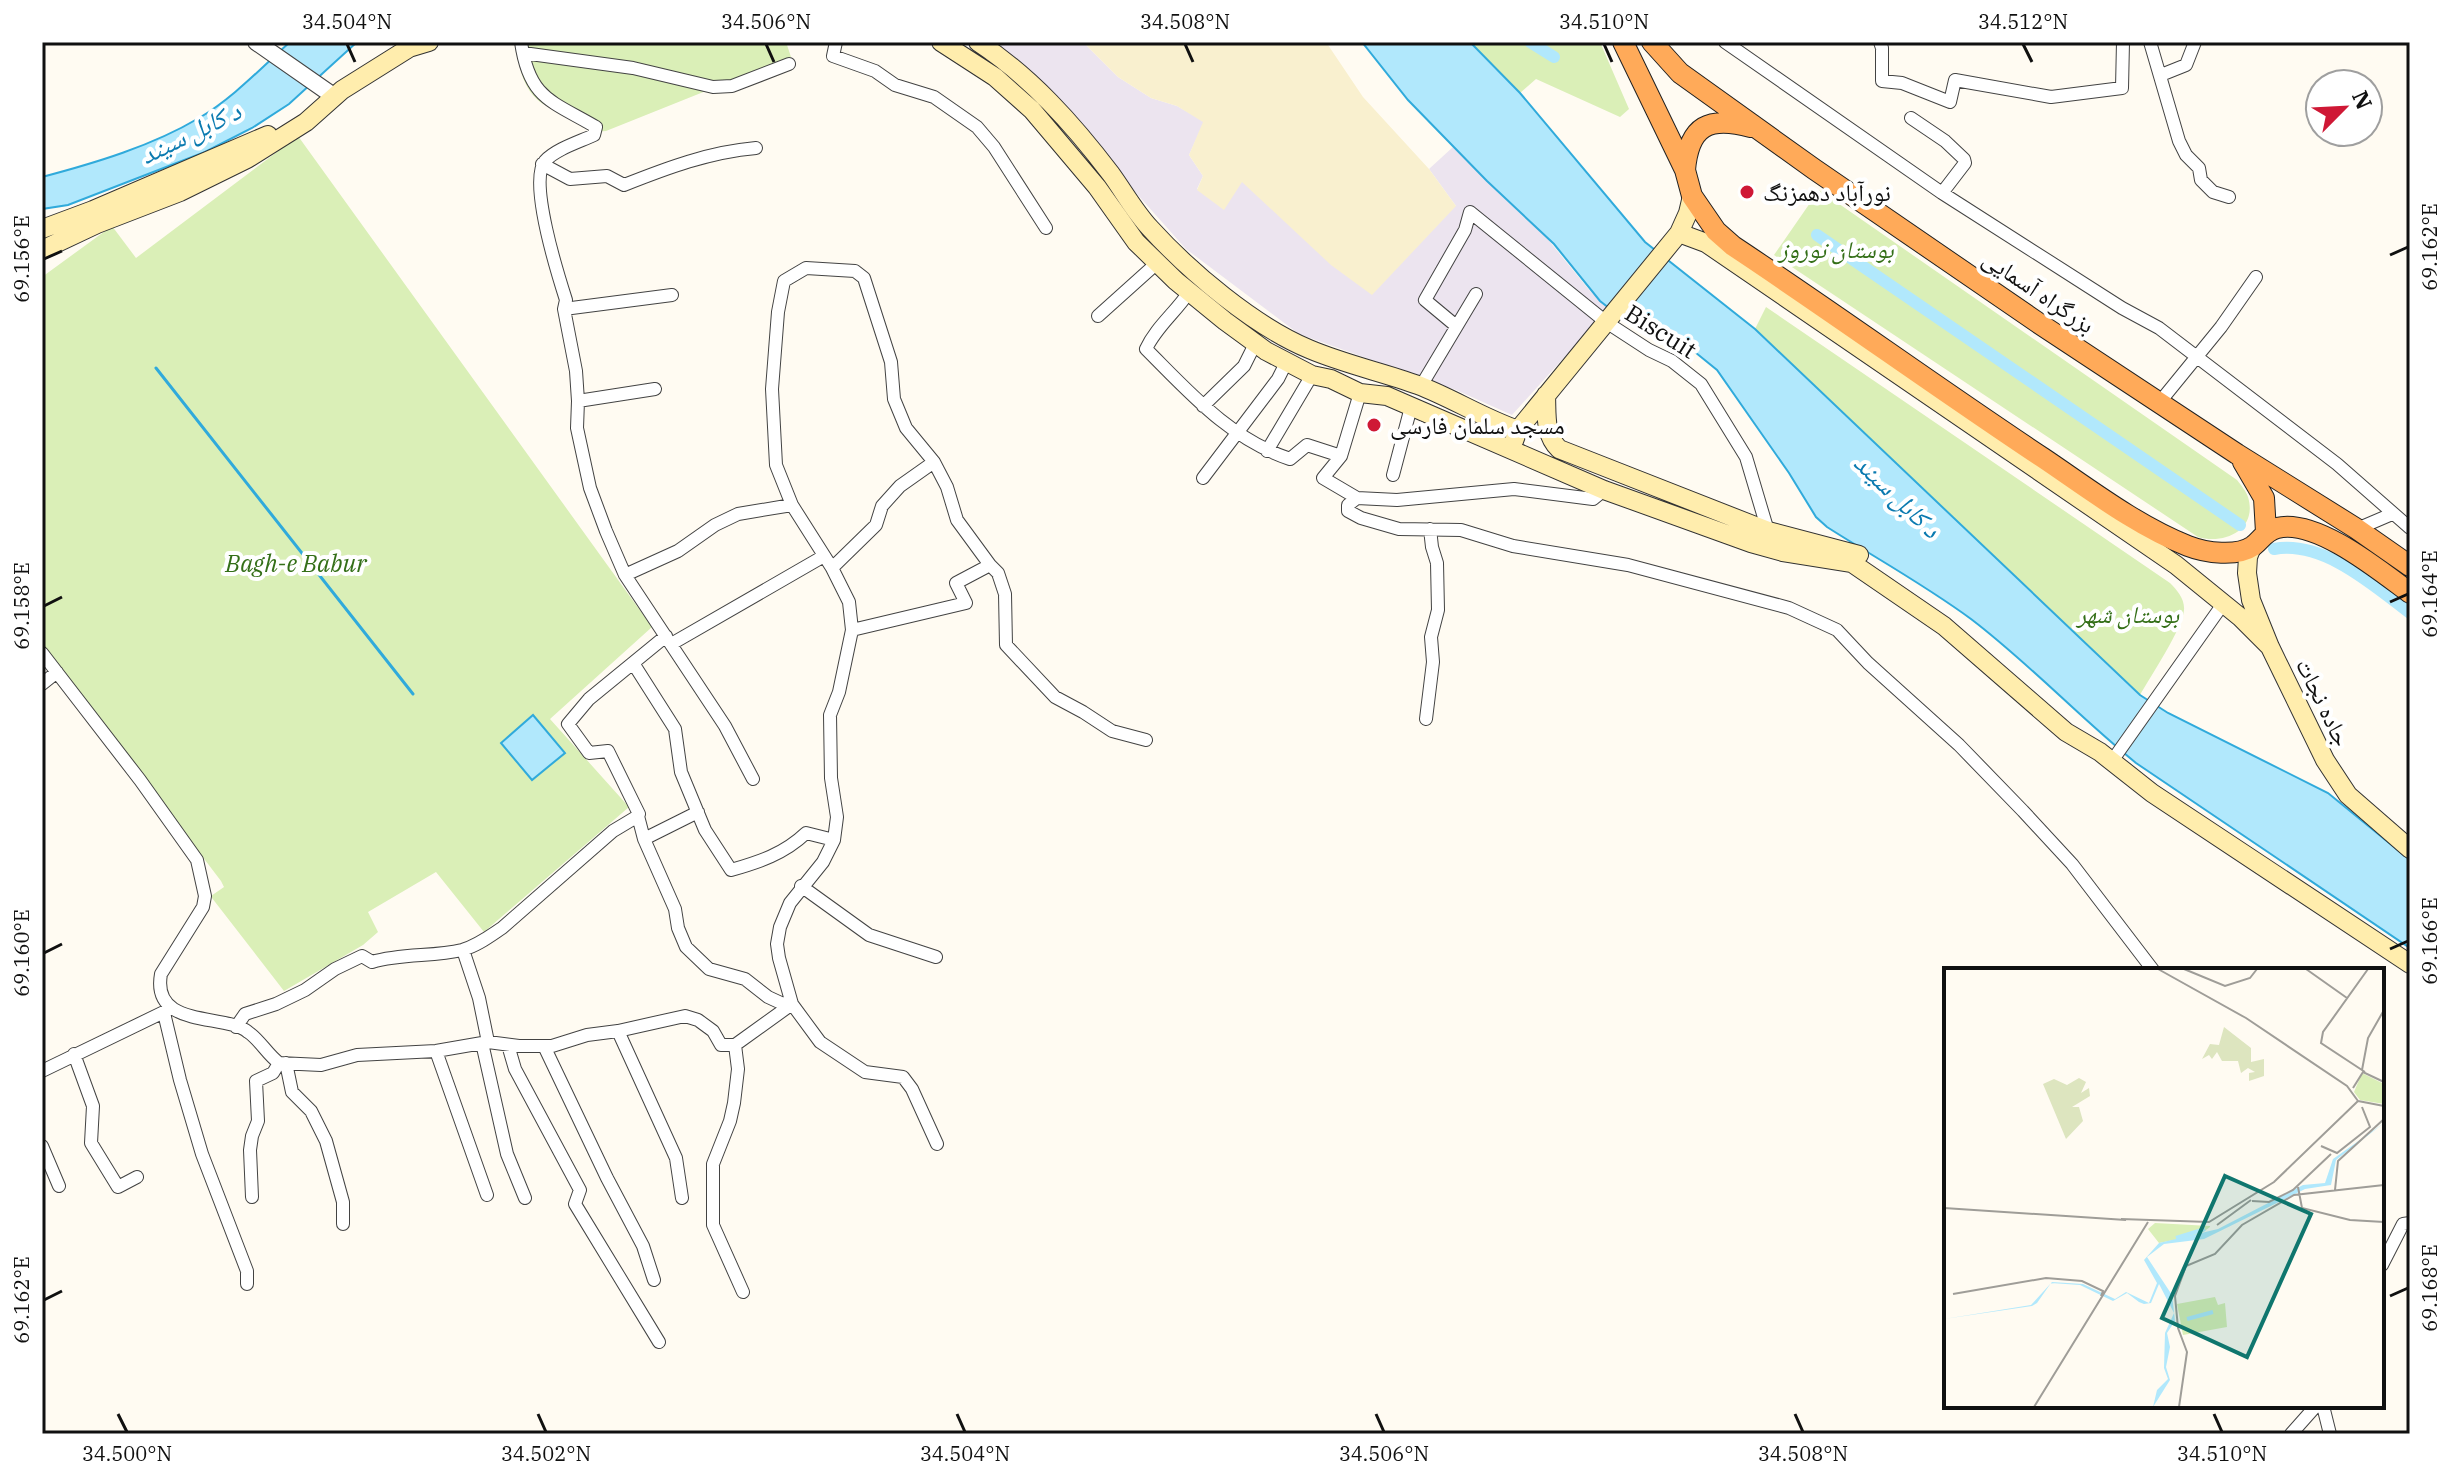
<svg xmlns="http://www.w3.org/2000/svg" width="2452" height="1476" font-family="'IBM Plex Serif','Noto Naskh Arabic',serif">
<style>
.industrial{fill:#ece4ef}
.farmland{fill:#f9f0cf}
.green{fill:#daefb7}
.water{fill:#b1e8fc;stroke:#30aadb;stroke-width:2}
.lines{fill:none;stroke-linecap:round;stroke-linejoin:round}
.stream{stroke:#30aadb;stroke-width:3}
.canal{stroke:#b1e8fc;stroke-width:12}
.minor-casing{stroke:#434343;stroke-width:14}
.tertiary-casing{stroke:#434343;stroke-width:18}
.secondary-casing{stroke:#323232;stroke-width:20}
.trunk-casing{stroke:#212121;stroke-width:22}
.minor{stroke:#fff;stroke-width:12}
.tertiary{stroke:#fff;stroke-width:16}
.secondary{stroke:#ffedad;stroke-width:18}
.trunk{stroke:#ffaa59;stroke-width:20}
.ticks{fill:none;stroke:#101010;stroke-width:3}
.poi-dot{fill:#cf1835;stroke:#fff;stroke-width:3}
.labels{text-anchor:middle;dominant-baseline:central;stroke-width:8;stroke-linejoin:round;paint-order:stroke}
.poi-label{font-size:24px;fill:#101010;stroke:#fff;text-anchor:start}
.park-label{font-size:24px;font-style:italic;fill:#346f18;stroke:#fff}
.street-label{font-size:24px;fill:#101010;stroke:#fff}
.water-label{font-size:26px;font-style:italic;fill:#0a7ab0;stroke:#fff}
.inset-river{fill:none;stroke:#b1e8fc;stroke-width:4}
.inset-road{fill:none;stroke:#9f9d98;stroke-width:2}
.view{fill:#0f766e;fill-opacity:0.15;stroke:#0f766e;stroke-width:4}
.inset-edge{fill:none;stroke:#101010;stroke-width:4}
.neatline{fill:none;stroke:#101010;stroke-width:3}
.ticks-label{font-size:20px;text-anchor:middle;fill:#101010}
</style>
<rect width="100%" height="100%" fill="#fffbf2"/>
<!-- industrial -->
<path class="industrial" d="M988 42H1083L1118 77 1151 98 1177 106 1200 119 1204 122 1189 155 1203 176 1197 189 1242 182 1456 206 1429 169 1453 147 1506 200 1541 231 1590 291 1612 311 1589 330 1512 415 1456 390 1299 334 1186 249 1079 129Z"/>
<!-- farmland -->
<path class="farmland" d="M1083 42H1326L1363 97 1429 169 1456 206 1372 295 1331 265 1242 182 1224 210 1197 190 1203 176 1189 155 1203 122 1177 106 1151 98 1118 77Z"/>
<!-- green -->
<path class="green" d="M515 42H766L787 45 791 57 606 131C589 133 579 125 566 116 559 111 551 108 543 104 522 90 519 65 515 42Z
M1470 42H1600L1629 109 1620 117 1536 79 1520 93Z
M298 136 652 627 550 719 629 807 484 932 436 872 368 912 378 932 363 945 284 991 212 898 211 896 224 887 221 881 42 646V277L112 226 136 258Z
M1819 190 2237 480C2241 485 2246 491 2248 497 2258 530 2224 545 2198 537L1774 255Z
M1766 307 2170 583C2177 590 2185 599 2184 610 2183 628 2150 677 2140 695L1755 329Z"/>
<!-- water -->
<path class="water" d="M290 42H357L289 104 252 128 205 152 68 205 42 209V177C95 163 152 146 199 118 233 98 261 68 290 42Z
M1362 42H1470L1520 93 1645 242 1755 329 2140 695 2168 713 2328 793 2410 860V948L2136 763C2079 717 2029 663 1971 619 1925 585 1874 557 1827 527L1816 517 1789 473 1717 370 1690 348 1628 323 1600 301 1554 244 1487 181 1408 100Z
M533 715 565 753 532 780 501 743Z"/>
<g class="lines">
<!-- stream -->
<path class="stream" d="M156 368 413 694"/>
<!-- canal -->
<path class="canal" d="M1530 42 1554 57
M1817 235 2240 525
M2274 549C2323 540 2373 585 2410 613"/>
<defs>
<path id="minor" d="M521 42C529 99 552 101 596 127L594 135C579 142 556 149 545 161 528 181 558 275 566 300L564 309 576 371 578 401 577 428 590 488 606 531 625 575 725 726 753 779
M836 42 833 56 875 71 895 85 934 97 977 127 994 147 1046 228
M1725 42 1942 193 2122 308 2159 328 2337 464 2410 528
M1880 42 1882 48V81L1902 83 1950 102 1955 80 2051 97 2122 88 2123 42
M2150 42 2179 141 2186 155 2199 168 2201 180 2213 192 2229 197
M523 53 633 68 713 87 732 86 789 64
M2161 75 2186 65 2195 42
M1911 118 1945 141 1964 159 1965 163 1942 193
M542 164 570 179 607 176 624 185C667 168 709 152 756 148
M1189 292C1176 312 1156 327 1146 349 1190 393 1230 439 1290 459L1307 445 1341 456 1323 478 1357 498
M564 309 672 295
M1098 316 1157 263
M1455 325 1425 300 1465 230 1470 212 1606 322 1649 350 1672 361 1701 384 1746 457 1768 531
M1421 386 1476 294
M578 401 655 389
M2159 403 2221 327 2256 277
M1203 406 1244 366 1255 344
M1267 451 1312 375
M1341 456 1360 393
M1393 475 1411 407
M1203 478 1278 379 1287 361
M1604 490 1593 499 1514 489 1397 500 1357 498 1348 505V511L1361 518 1399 529 1461 530 1513 546 1628 565 1789 608 1837 630 1868 663 1959 745 2023 811 2072 864 2153 970
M2357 529 2392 514
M832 568 876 525 882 506 900 486 934 462
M625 575 678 551 715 525 738 514 792 505
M852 630 966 603 956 583 990 565
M673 643 824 556
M42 653 140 780 197 860 205 896 203 907 161 974C151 1029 225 1013 248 1032 260 1040 267 1054 279 1063L321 1065 357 1055 436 1051 488 1042 519 1046H552L587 1035 618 1031 685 1016 698 1020 713 1031 721 1045H735L792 1004
M633 663 675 729 681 772 705 830 731 870C759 862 784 854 806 833L834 840
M42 684 57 672
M1426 719 1433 662 1431 637 1438 610 1437 563 1432 547 1430 529
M2112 761 2223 604
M638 816 644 839 675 909 678 928 686 947 709 969 745 979 768 997 781 1003 792 1004
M644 839 698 812
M801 886 869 935 936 957
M463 950 479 998 488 1042
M164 1013 180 1080 202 1154 247 1271V1284
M236 1027 245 1014 276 1004 305 990 335 969 362 956 372 962C402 953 433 957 462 950 477 946 490 936 502 928L613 831 638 816 639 814 608 751 589 753 568 724 589 699 666 636
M618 1031 676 1158 682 1198
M482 1043 507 1154 525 1198
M508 1045 515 1069 580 1190 575 1204 659 1342
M735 1045 738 1069 734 1103 730 1121 713 1164V1225L743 1292
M544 1046 607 1178 643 1246 654 1280
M436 1051 487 1195
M74 1054 93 1106 91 1143 118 1187 137 1177
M286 1063 292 1092 311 1111 326 1141 343 1202V1224
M42 1071 168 1010
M937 1144 912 1089 903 1077 865 1072 820 1042 792 1004 779 958 777 944 780 927 790 903 823 862 834 840 837 817 831 778 830 715 839 692 852 630 849 602 832 568 792 505 776 465 772 389 778 312 784 281 806 268 855 271 864 278 891 362 894 399 906 428 934 462 947 487 957 520 990 565 998 573 1005 594 1006 645 1055 697 1083 712 1112 731 1146 740
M42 1146 59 1186
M252 1197 250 1150 252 1136 258 1121 256 1081 273 1073 279 1063
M2382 1265 2403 1224 2410 1223
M2323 1406 2330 1434
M2291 1434 2315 1407 2319 1406"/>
<path id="tertiary" d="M256 42 335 97"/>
<path id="secondary" d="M941 42 995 77 1032 110 1097 187 1136 242 1176 281 1225 321 1266 351 1312 375 1331 379 1360 393 1387 396 1604 490 1751 543 1783 552 1852 563 1944 626 2066 732 2100 752 2152 793 2410 964
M978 42C1031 77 1073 124 1111 174 1124 192 1135 212 1150 228 1190 272 1254 326 1309 349 1344 364 1382 372 1418 385 1452 398 1483 418 1518 430
M42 229 93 210 268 135
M1679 233 1706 243 2176 565 2240 617 2270 647
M42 250 97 224 180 192 247 159 306 122 342 90 409 48 429 42
M1546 395C1547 415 1544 434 1559 449L1768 531 1859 555
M1514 441 1518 430 1679 233 1688 213 1692 196
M2252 547 2248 557 2247 573 2251 600 2270 647 2325 760 2348 795 2410 849"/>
<path id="trunk" d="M1623 42 1685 170 1692 196 1716 231 1733 246C1837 315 1939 389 2043 458 2089 489 2137 526 2188 546 2206 553 2237 557 2253 546 2262 539 2265 531 2277 528 2316 518 2380 571 2410 593
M1652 42 1680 73 1814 169 2037 322 2237 454 2357 529 2410 566
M1685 170C1689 125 1709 116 1751 127
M2243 462 2264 498 2266 532"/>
</defs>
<!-- minor casing -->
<use href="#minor" class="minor-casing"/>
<!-- tertiary casing -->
<use href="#tertiary" class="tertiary-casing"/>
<!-- secondary casing -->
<use href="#secondary" class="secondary-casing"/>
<!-- trunk casing -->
<use href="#trunk" class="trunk-casing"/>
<!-- minor -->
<use href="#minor" class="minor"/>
<!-- tertiary -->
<use href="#tertiary" class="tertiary"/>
<!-- secondary -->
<use href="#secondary" class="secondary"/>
<!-- trunk -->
<use href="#trunk" class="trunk"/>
</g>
<!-- ticks -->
<path class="ticks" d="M347 44 355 62M766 44 774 62M1185 44 1193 62M1604 44 1612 62M2023 44 2032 62M2390 255 2408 247M44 259 62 251M2390 602 2408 594M44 606 62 597M2390 949 2408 941M44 953 62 944M2390 1296 2408 1288M44 1300 62 1291M118 1414 127 1432M538 1414 546 1432M957 1414 965 1432M1376 1414 1384 1432M1795 1414 1803 1432M2214 1414 2222 1432"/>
<!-- markers -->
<g class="poi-dot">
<circle cx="1747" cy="192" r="8"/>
<circle cx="1374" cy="425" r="8"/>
</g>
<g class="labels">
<!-- poi labels -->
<g class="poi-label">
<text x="1763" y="192">نورآباد دهمزنگ</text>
<text x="1390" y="425">مسجد سلمان فارسی</text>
</g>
<!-- park labels -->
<g class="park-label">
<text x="1836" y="249">بوستان نوروز</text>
<text x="296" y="563">Bagh-e Babur</text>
<text x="2128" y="614">بوستان شهر</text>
</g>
<!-- street labels -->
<g class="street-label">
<text transform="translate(2039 291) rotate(34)">بزرگراه آسمایی</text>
<text transform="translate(1661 331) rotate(32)">Biscuit</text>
<text transform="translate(2324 702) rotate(64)">جاده نجات</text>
</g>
<!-- water labels -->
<g class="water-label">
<text transform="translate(190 132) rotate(-26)">د کابل سيند</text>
<text transform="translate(1898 495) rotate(44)">د کابل سيند</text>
</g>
</g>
<!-- overview -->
<g transform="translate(1944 968)">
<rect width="440" height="440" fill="#fffbf2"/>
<path d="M418 105 440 116V136L416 132 410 124ZM211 255 266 258V259L255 267 215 275 204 261ZM271 329 274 337 281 335 283 359 239 367 233 336Z" fill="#daefb7"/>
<path d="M280 59 307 80V94L320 91V108L305 113V105L311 104 304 100 297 105 294 93H278L273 84 268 91 265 87 258 91 266 76 275 77ZM135 110 142 114 137 125 145 120 146 128 128 139H135L139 153 122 171 99 116 110 111 123 117Z" fill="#dde5bf"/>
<path d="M440 155 392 192 387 217 361 221 260 271 220 276 203 289 228 327 231 353 223 365 226 379 222 399 226 412 209 439 213 422 224 411 220 400 221 365 230 345 215 316 207 335 200 336 195 334 183 325 169 333 136 317 107 315 93 335 88 338 0 351 87 337 108 314 139 316 171 331 182 324 205 335 213 315 200 292 215 275 274 261 359 217 381 215 389 191Z" fill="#b1e8fc"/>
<path class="inset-river" d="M232 270 261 261M243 351 269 344"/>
<path class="inset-road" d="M214 1 302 50 403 118 414 133M240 1 281 18 306 10 313 1M362 1 403 30M418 102 424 70 440 42M421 104 377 75 379 64 424 1M409 120 419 104 440 114M414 133 440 138M377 178 393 185 426 159 418 139M354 219 358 240 406 252 440 254M391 222 394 193 440 151M308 233 325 234 349 222 387 186M0 240 182 252M177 251 265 254 330 214 414 133M273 257 307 232M9 326 102 310 138 313 159 323 157 328M90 439 204 254M235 439 243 384 234 360 231 328 242 298 271 286 298 257 350 227 440 217"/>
<path class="view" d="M281 208 367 246 303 389 218 350Z"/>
<rect width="440" height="440" class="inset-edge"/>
</g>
<!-- border -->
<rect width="2452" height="1476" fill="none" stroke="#ffffff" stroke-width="88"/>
<!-- north arrow -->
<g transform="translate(2344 108) rotate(66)"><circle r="38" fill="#ffffff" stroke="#9f9f9f" stroke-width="2"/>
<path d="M0-6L14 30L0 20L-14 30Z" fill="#cf1835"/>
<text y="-12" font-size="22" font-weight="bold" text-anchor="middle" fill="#101010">N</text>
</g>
<rect x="44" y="44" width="2364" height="1388" class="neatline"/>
<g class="ticks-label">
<text x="347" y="29">34.504°N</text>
<text x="766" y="29">34.506°N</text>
<text x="1185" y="29">34.508°N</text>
<text x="1604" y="29">34.510°N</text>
<text x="2023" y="29">34.512°N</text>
<text transform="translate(2430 247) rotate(-90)" y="7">69.162°E</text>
<text transform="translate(22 259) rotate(-90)" y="7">69.156°E</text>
<text transform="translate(2430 594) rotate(-90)" y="7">69.164°E</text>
<text transform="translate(22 606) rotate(-90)" y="7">69.158°E</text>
<text transform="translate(2430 941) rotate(-90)" y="7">69.166°E</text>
<text transform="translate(22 953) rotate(-90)" y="7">69.160°E</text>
<text transform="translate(2430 1288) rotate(-90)" y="7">69.168°E</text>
<text transform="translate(22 1300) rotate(-90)" y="7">69.162°E</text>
<text x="127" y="1461">34.500°N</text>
<text x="546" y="1461">34.502°N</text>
<text x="965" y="1461">34.504°N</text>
<text x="1384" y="1461">34.506°N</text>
<text x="1803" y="1461">34.508°N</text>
<text x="2222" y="1461">34.510°N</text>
</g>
</svg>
